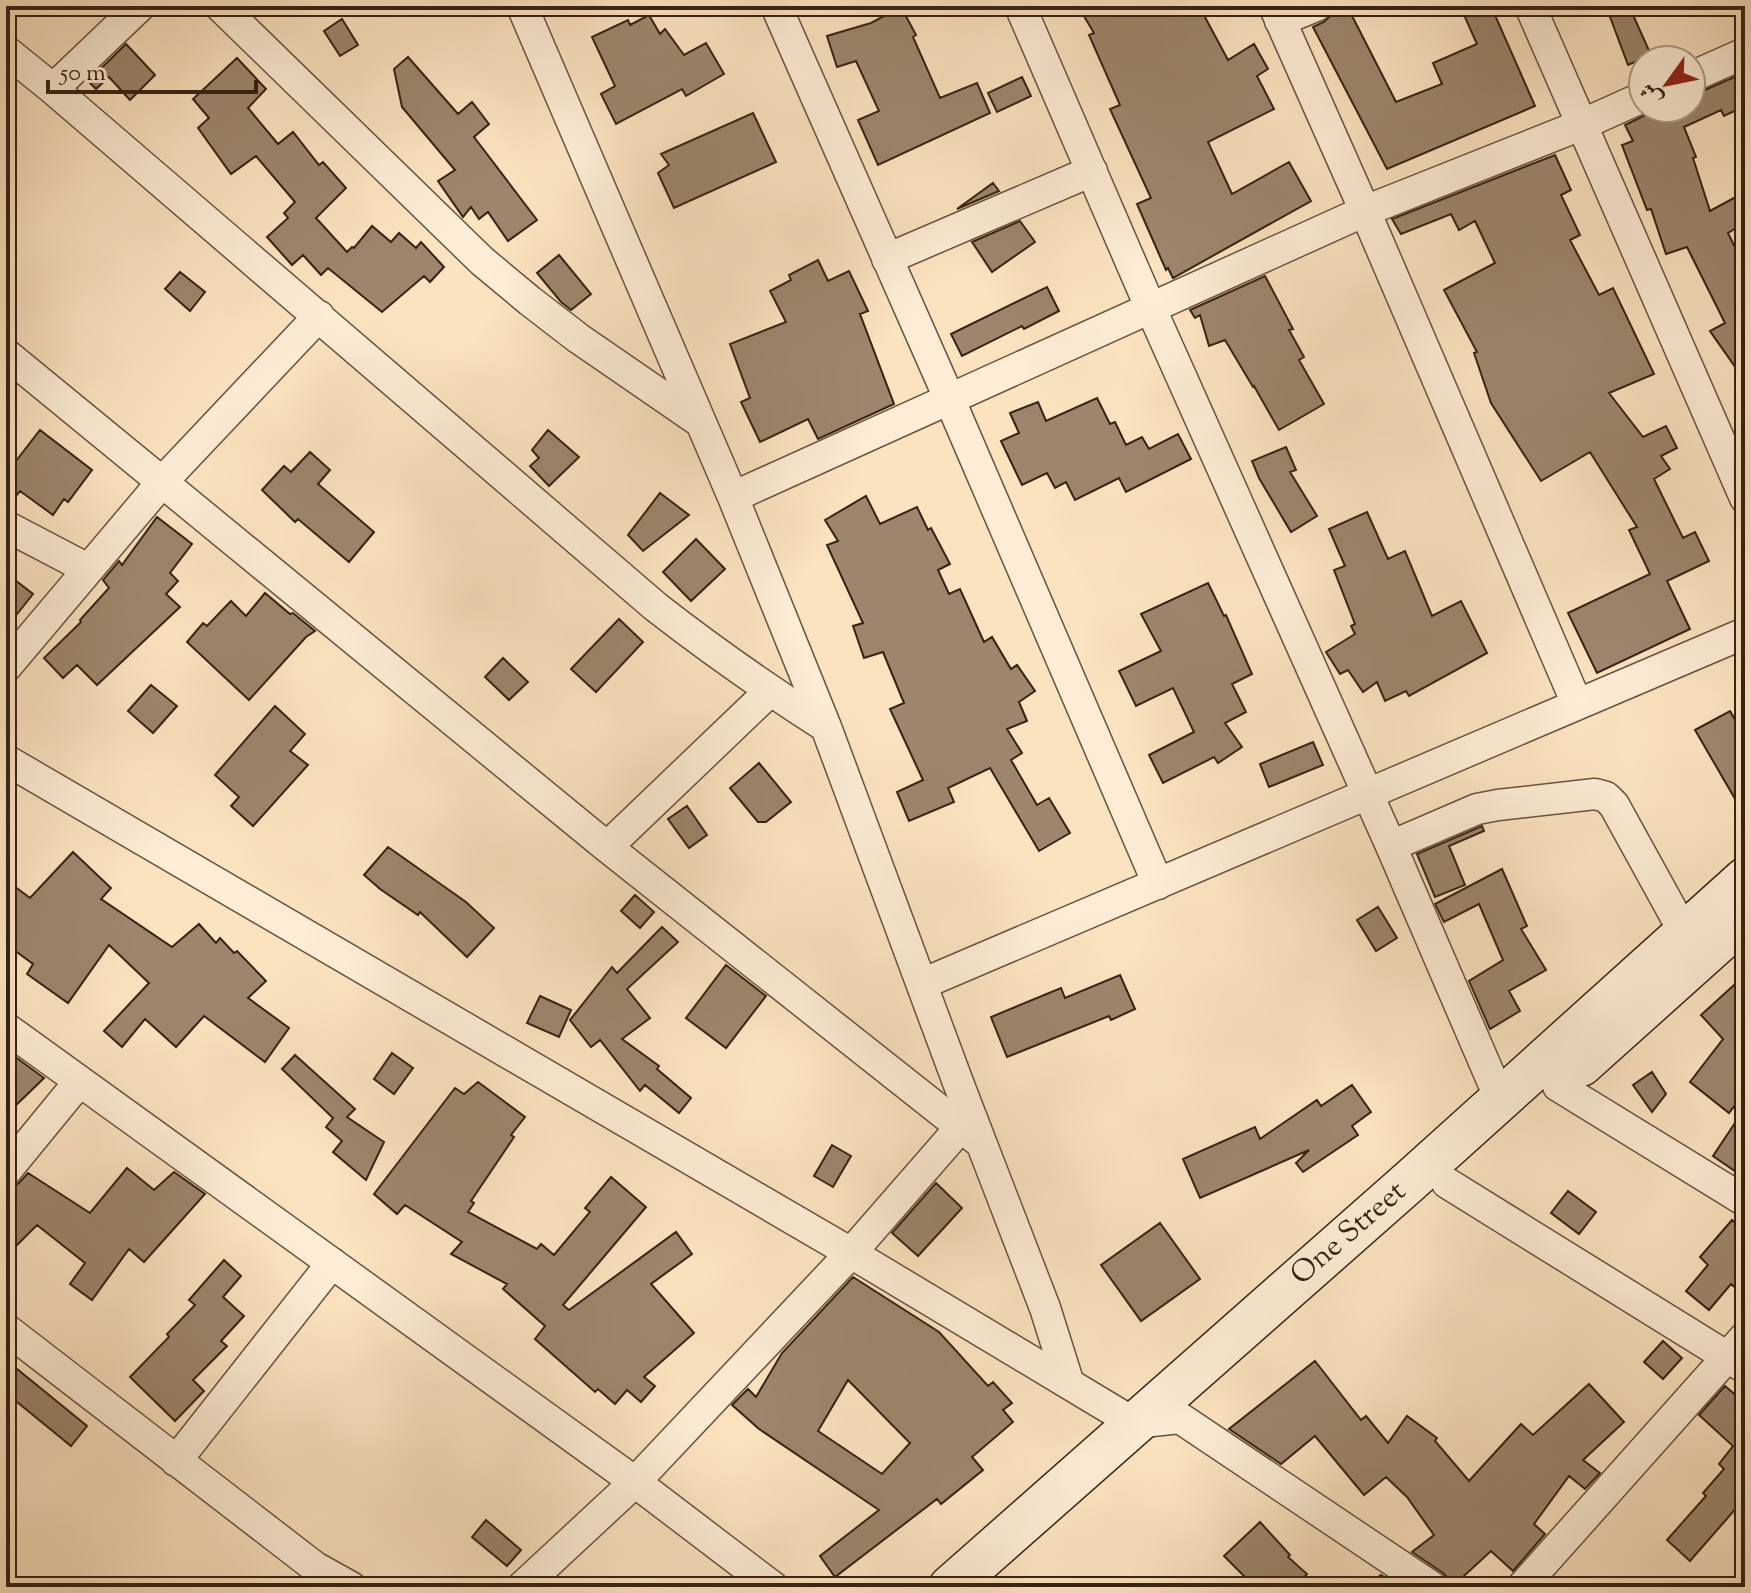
<svg xmlns="http://www.w3.org/2000/svg" width="1751" height="1593" font-family="'Sorts Mill Goudy',Amiri,serif">
<style>
.building{fill:#9d866d;stroke:#362214;stroke-width:2;fill-rule:evenodd}
.lines{fill:none;stroke-linecap:round;stroke-linejoin:round}
.street-casing{stroke:#68523f;stroke-width:33}
.secondary-casing{stroke:#362214;stroke-width:45}
.street{stroke:#fdedd6;stroke-width:30}
.secondary{stroke:#fdedd6;stroke-width:42}
.labels{text-anchor:middle;dominant-baseline:central;stroke-width:7;stroke-linejoin:round;paint-order:stroke}
.street-label{font-size:30px;fill:#362214;stroke:#fdedd6}
</style>
<rect width="100%" height="100%" fill="#fce3c0"/>
<filter id="stains"><feTurbulence type="fractalNoise" baseFrequency=".0025" numOctaves="4"/><feColorMatrix values="0 0 0 0 .2 0 0 0 0 .09 0 0 0 0 .02 0 0 0 .5 -.17"/></filter>
<radialGradient id="worn" r=".72"><stop offset=".6" stop-color="#630" stop-opacity="0"/><stop offset="1" stop-color="#630" stop-opacity=".3"/></radialGradient>
<!-- building -->
<path class="building" d="M1078 6H1199L1228 60 1254 44 1268 69 1257 76 1274 109 1208 142 1232 194 1289 162 1311 201 1173 278 1168 268 1166 270 1137 204 1151 198 1110 109 1120 105 1089 35 1094 33Z
M1347 6 1396 102 1442 84 1433 63 1477 44 1460 6H1491L1535 106 1387 169 1313 27 1324 22 1332 14Z
M1606 6H1629L1651 55 1628 65Z
M901 7 916 35 913 37 940 98 977 83 990 113 878 165 858 120 879 111 856 61 837 67 827 36 871 23Z
M649 15 660 34 665 29 684 55 706 43 724 74 686 96 682 89 616 124 601 94 615 86 592 37 628 20 630 25Z
M342 19 358 45 340 56 324 31Z
M126 44 155 75 130 100 109 77 96 89 88 81Z
M408 57 458 114 472 102 489 124 474 137 537 220 508 241 488 212 479 219 471 207 463 217 438 181 455 170 402 107 394 69Z
M237 58 266 89 248 108 278 144 293 132 319 165 323 162 346 188 316 218 347 252 352 247 354 248 372 226 391 242 399 233 416 248 421 242 444 267 430 282 424 276 382 312 328 268 321 275 303 255 292 265 267 237 288 218 284 213 295 202 256 156 231 174 198 128 209 118 193 99Z
M1739 75 1745 89V106L1724 116 1721 110 1684 127 1696 157 1693 158 1710 211 1745 192V223L1728 233 1745 268V381L1710 331 1725 323 1687 247 1666 254 1651 209 1647 210 1622 145 1633 141 1625 125 1650 113 1657 108H1691V95L1698 93Z
M1022 77 1031 96 997 112 988 93Z
M753 113 776 162 674 208 658 173 669 165 661 154Z
M1555 155 1571 190 1561 195 1580 235 1570 240 1599 295 1613 288 1654 374 1609 393 1643 437 1666 426 1677 448 1661 456 1670 469 1654 479 1683 538 1695 532 1709 561 1667 581 1690 629 1597 673 1568 613 1650 574 1629 530 1637 527 1590 452 1541 481 1491 403 1474 353 1477 352 1444 290 1495 263 1475 221 1459 230 1451 214 1401 234 1392 219Z
M993 183 999 191 957 209Z
M1020 221 1035 242 992 272 972 242Z
M559 255 591 294 571 310 561 302 537 273Z
M818 260 828 281 849 271 868 311 860 314 894 404 818 439 808 419 760 442 741 402 750 398 730 344 786 322 770 291 791 280 789 275Z
M180 272 205 292 190 311 165 289Z
M1265 276 1293 329 1289 330 1304 357 1299 360 1324 404 1279 430 1254 386 1253 387 1225 340 1209 346 1200 315 1195 318 1190 310Z
M1047 287 1059 311 1024 329 1022 326 962 356 951 334Z
M1097 398 1110 424 1115 422 1126 445 1142 437 1149 449 1178 434 1191 459 1126 492 1119 478 1075 500 1066 482 1055 488 1047 473 1022 485 1001 441 1019 433 1010 413 1038 402 1046 421Z
M40 430 92 470 68 502 64 499 53 515 20 491 6 508V474Z
M548 430 579 457 549 486 530 466 539 458 532 450Z
M1286 447 1296 470 1290 472 1317 516 1291 532 1259 478 1252 461Z
M310 452 330 470 318 484 374 532 349 562 298 519 295 522 262 490 284 466 291 472Z
M660 493 689 515 643 551 628 535Z
M866 496 880 524 917 507 928 530 931 528 950 564 938 570 949 594 960 589 984 642 992 637 1011 669 1017 665 1035 691 1019 702 1027 721 1007 729 1022 753 1011 760 1037 805 1049 798 1070 833 1039 851 990 768 948 788 954 802 909 821 897 792 923 780 890 709 904 703 883 652 864 658 853 626 863 623 827 545 838 541 825 520Z
M1367 512 1388 559 1405 551 1432 616 1461 601 1487 653 1409 696 1406 691 1385 701 1377 682 1363 692 1348 670 1340 674 1326 652 1355 634 1351 626 1355 624 1334 570 1345 566 1329 529Z
M157 517 192 544 170 573 178 581 166 594 180 607 97 685 77 665 63 678 44 658 81 622 80 620 109 588 103 580 119 561 122 565Z
M696 539 725 569 691 601 663 572Z
M6 573 33 594 6 628Z
M1208 583 1224 616 1226 615 1252 674 1232 684 1246 712 1225 723 1242 747 1218 763 1214 757 1163 783 1149 755 1194 732 1173 688 1136 706 1119 671 1161 651 1141 614Z
M265 593 290 614 293 613 315 631 306 637 249 700 187 642 203 623 207 626 231 601 246 616Z
M619 619 643 642 596 692 571 669Z
M503 658 528 682 509 700 485 677Z
M151 685 177 706 153 733 128 711Z
M275 706 305 734 290 751 308 765 253 826 231 806 239 797 215 775Z
M1730 711 1745 737V816L1695 730Z
M1313 742 1323 765 1269 787 1260 764Z
M759 763 791 802 766 822H758L730 788Z
M687 806 707 835 689 848 668 819Z
M1482 826 1484 831 1449 846 1465 885 1435 897 1417 854Z
M388 847 466 902 494 928 467 957 420 912 418 915 380 889 364 875Z
M73 852 111 888 101 899 172 947 199 924 216 943 220 938 234 953 237 951 266 981 248 998 289 1028 265 1062 204 1016 176 1047 145 1019 122 1047 104 1031 149 983 109 945 68 1003 27 974 33 964 6 944V880L30 898Z
M1502 869 1527 926 1521 929 1546 970 1509 991 1520 1011 1490 1029 1469 981 1503 960 1479 904 1444 922 1435 904Z
M635 895 654 912 640 928 621 911Z
M1378 907 1397 938 1376 951 1357 920Z
M662 927 678 942 627 989 650 1018 622 1039 659 1066 657 1069 691 1098 679 1113 645 1085 640 1091 600 1040 591 1047 570 1020 612 967 617 973Z
M726 965 766 996 726 1048 686 1018Z
M1120 975 1135 1009 1111 1020 1109 1016 1007 1057 991 1017 1061 988 1065 998Z
M1745 975V1092L1729 1113 1690 1082 1723 1039 1701 1015Z
M540 996 571 1010 559 1037 527 1023Z
M6 1050 44 1078 6 1115Z
M392 1053 413 1068 394 1094 374 1079Z
M295 1055 355 1109 347 1117 384 1142 366 1180 333 1152 342 1141 326 1127 333 1118 282 1069Z
M1652 1072 1666 1094 1652 1112 1633 1085Z
M478 1082 525 1117 511 1135 514 1137 471 1201 474 1203 468 1212 537 1249 541 1244 554 1255 590 1212 585 1208 611 1177 646 1207 563 1305 569 1310 676 1232 692 1254 651 1284 694 1333 644 1377 655 1386 641 1402 627 1390 615 1404 598 1389 595 1392 535 1339 545 1326 503 1289 507 1284 451 1254 462 1242 405 1205 397 1214 374 1194 455 1088 464 1094Z
M1352 1085 1371 1112 1352 1126 1358 1135 1303 1172 1296 1163 1309 1150 1200 1198 1183 1159 1255 1127 1260 1139 1317 1100 1321 1106Z
M1745 1108V1178L1713 1156Z
M832 1145 851 1156 833 1187 814 1176Z
M127 1168 154 1190 174 1172 205 1194 144 1262 129 1249 92 1300 70 1284 85 1263 37 1225 17 1245 6 1234V1189L13 1187 19 1183 28 1173 90 1213Z
M936 1183 962 1208 918 1256 892 1233Z
M1568 1191 1596 1212 1579 1234 1551 1213Z
M1732 1220 1745 1231V1296L1731 1284 1709 1310 1686 1291 1708 1265 1700 1257Z
M1160 1223 1200 1279 1141 1321 1101 1265Z
M224 1260 241 1276 223 1297 244 1316 221 1341 227 1346 193 1380 204 1391 175 1421 130 1377 169 1337 167 1334 195 1305 189 1300Z
M853 1277 939 1332 988 1386 993 1382 1012 1403 1003 1410 1013 1422 972 1457 983 1470 941 1504 937 1499 835 1577 820 1556 879 1510 759 1429 732 1405 748 1389 756 1397 782 1353ZM848 1380 910 1443 882 1474 818 1431Z
M1663 1341 1682 1358 1663 1379 1644 1362Z
M6 1360 87 1426 71 1446 6 1393Z
M1315 1361 1361 1420 1366 1416 1388 1443 1407 1416 1437 1438 1435 1441 1469 1481 1521 1424 1533 1435 1589 1384 1624 1422 1583 1460 1600 1473 1585 1489 1569 1476 1534 1524 1545 1534 1513 1571 1491 1551 1452 1587H1450L1448 1578 1443 1573 1412 1552 1434 1535 1407 1497 1386 1477 1364 1495 1315 1436 1281 1464 1229 1429Z
M1725 1386 1745 1403V1498L1690 1561 1667 1540 1706 1496 1703 1493 1724 1469 1719 1464 1733 1446 1699 1415Z
M486 1520 521 1550 507 1566 472 1537Z
M1260 1522 1290 1555 1288 1557 1307 1574 1296 1587H1234L1244 1576 1224 1556Z
M1381 1575 1400 1587H1365Z"/>
<g class="lines">
<defs>
<path id="street" d="M220 6 482 261 530 301 578 338 700 422
M522 6 733 497 826 727 959 1085 1045 1308 1069 1384
M776 6 949 398 1158 884
M1020 6 1151 309 1391 846 1500 1099
M1274 6 1365 211 1577 704
M1530 6 1745 498
M1280 21 1316 6
M6 51 53 89 656 607C711 650 767 689 826 727
M1691 77 1745 53
M53 89 140 6
M887 259 1092 171
M6 354 607 847 981 1143
M733 497 1365 211 1581 125 1643 97
M6 526 88 569
M6 667 163 481 319 316
M6 760 851 1253 1134 1423 1180 1418 1432 1587
M1391 846 1477 809 1498 805 1595 794 1606 797 1614 805 1684 932
M607 847 770 691
M922 984 1745 633
M6 1028 635 1482 773 1587
M1558 1086 1745 1201
M6 1171 79 1082
M1447 1183 1745 1368
M6 1329 315 1567 351 1587
M176 1461 332 1263
M522 1587 635 1482 851 1253 960 1128
M1522 1587 1745 1337"/>
<path id="secondary" d="M1581 1065 1745 918
M950 1587 1410 1181 1745 879"/>
</defs>
<!-- street casing -->
<use href="#street" class="street-casing"/>
<!-- secondary casing -->
<use href="#secondary" class="secondary-casing"/>
<!-- street -->
<use href="#street" class="street"/>
<!-- secondary -->
<use href="#secondary" class="secondary"/>
</g>
<g class="labels">
<!-- street labels -->
<g class="street-label">
<text transform="translate(1349 1234) rotate(-41)">One Street</text>
</g>
</g>
<!-- margin -->
<rect width="1751" height="1593" fill="none" stroke="#fce3c0" stroke-width="32"/>
<rect x="8" y="8" width="1735" height="1577" fill="none" stroke="#362214" stroke-width="4"/>
<rect x="16" y="16" width="1719" height="1561" fill="none" stroke="#362214" stroke-width="2"/>
<!-- north arrow -->
<g transform="translate(1667 84) rotate(237)"><circle r="38" fill="#fdedd6" stroke="#ad9c88" stroke-width="2"/>
<path d="M0-6L14 30L0 20L-14 30Z" fill="#8f2418"/>
<text y="-12" font-size="22" font-weight="bold" text-anchor="middle" fill="#362214">ش</text>
</g>
<!-- scale -->
<path d="M48 80v12h208v-12" fill="none" stroke="#362214" stroke-width="4"/>
<text x="60" y="80" font-size="24" fill="#362214" stroke="#fdedd6" stroke-width="6" paint-order="stroke">50 m</text>
<rect width="100%" height="100%" filter="url(#stains)"/>
<rect width="100%" height="100%" fill="url(#worn)"/>
</svg>
